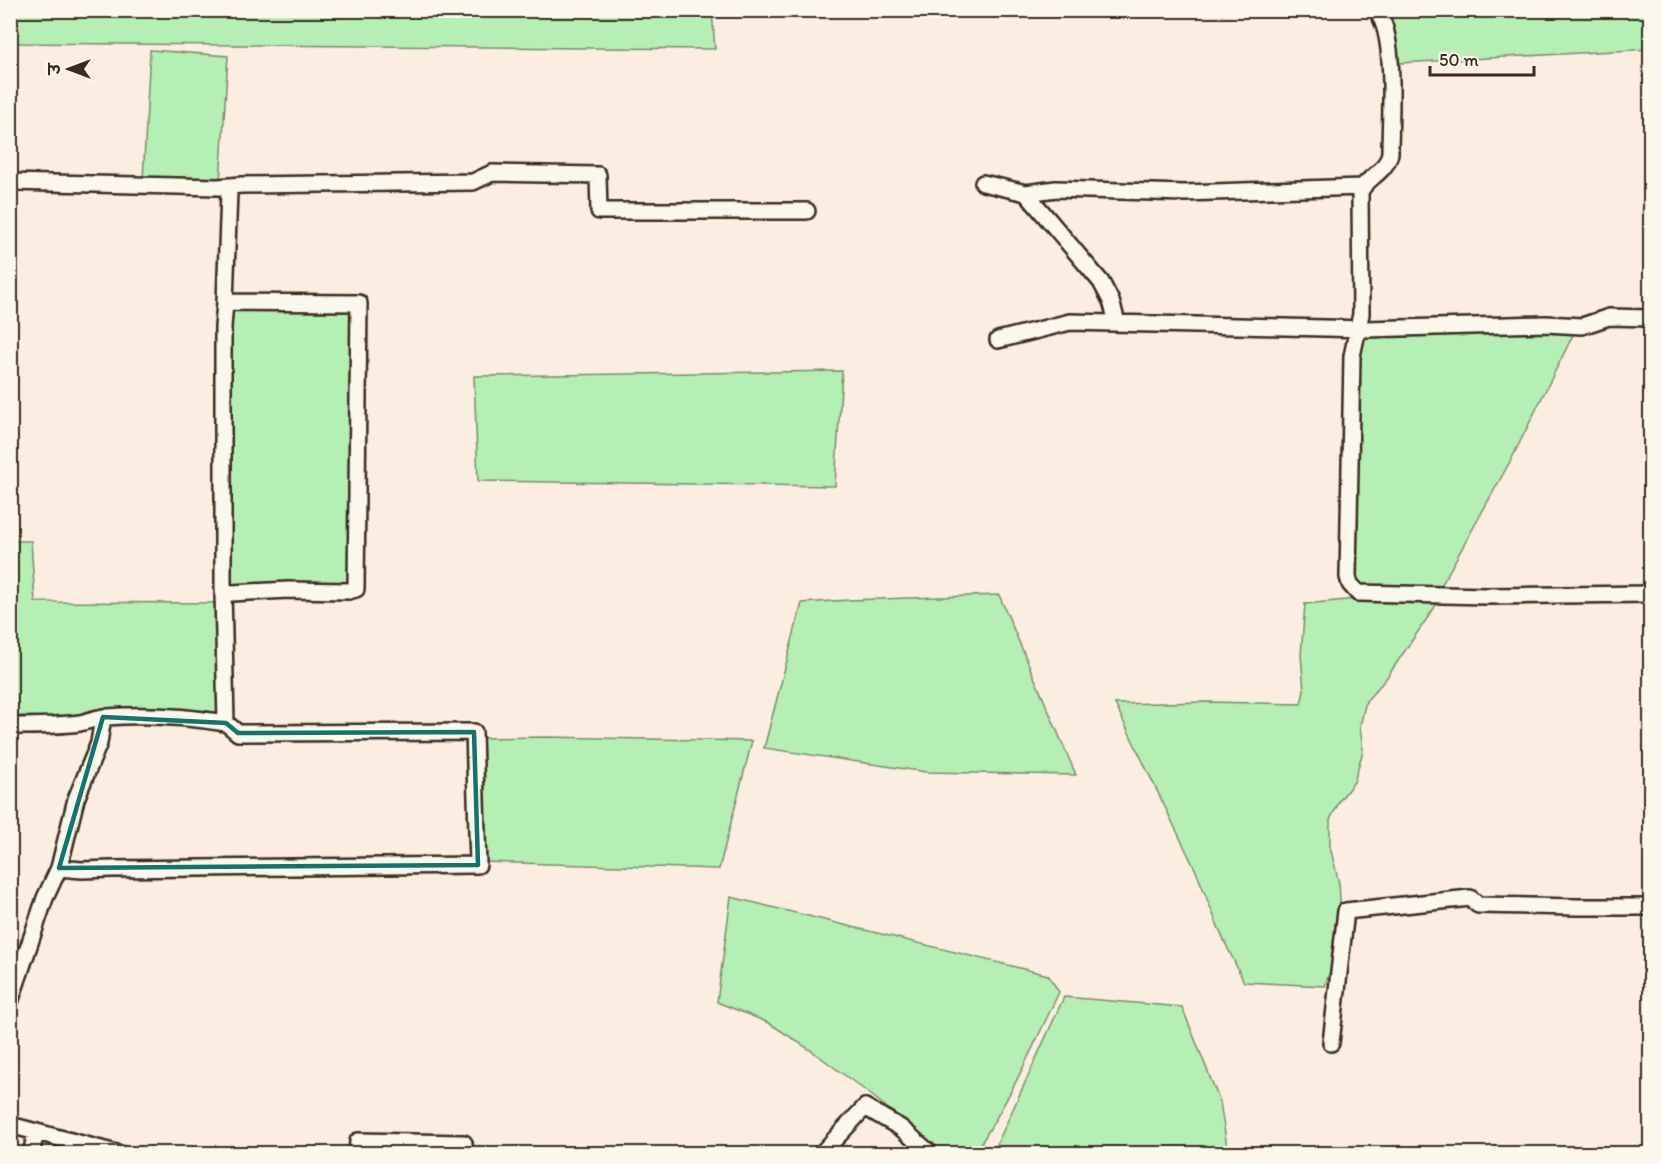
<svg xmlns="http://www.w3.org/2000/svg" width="1661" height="1164" font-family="Itim,'Playpen Sans Deva',sans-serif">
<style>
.green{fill:#b5efb4;stroke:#788c69;stroke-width:1.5}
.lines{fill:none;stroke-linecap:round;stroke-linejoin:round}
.street-casing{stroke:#3b2a1e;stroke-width:20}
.street{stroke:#fbf7ec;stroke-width:15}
.marked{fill:none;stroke:#0f766e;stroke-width:4.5;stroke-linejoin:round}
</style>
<rect width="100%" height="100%" fill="#fbede0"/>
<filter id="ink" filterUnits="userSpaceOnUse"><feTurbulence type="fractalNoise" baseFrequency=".0167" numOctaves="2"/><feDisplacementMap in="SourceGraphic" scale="12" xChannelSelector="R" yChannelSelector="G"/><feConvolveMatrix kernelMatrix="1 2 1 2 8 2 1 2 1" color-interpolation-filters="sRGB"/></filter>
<g filter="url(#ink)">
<!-- green -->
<path class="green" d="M11 10 712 11 715 49 11 43Z
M975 11V10L1374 11 977 17Z
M1384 11H1650V49L1400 63Z
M150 50 228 56 220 183 143 180Z
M227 306H355L352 586H226Z
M1360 333H1574L1512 458 1441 586 1361 588 1355 577Z
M842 371 835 486 478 481 474 376Z
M11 541H31L35 602 217 603 219 715 94 712 59 717 11 716Z
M999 595 1076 775 926 772 764 748 802 603 849 600Z
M1367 598 1439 601 1385 680 1366 701 1360 726 1363 751 1354 782 1340 800 1330 820V847L1339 883 1341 915 1337 950 1325 986 1244 982 1221 934 1196 871 1115 704 1208 702 1301 704 1304 691 1301 655 1305 604Z
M545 737 752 741 719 869 481 862 479 738Z
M731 897 1048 975 1059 992C1033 1047 1008 1103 974 1154L937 1153 911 1127 870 1094 812 1051 769 1023 717 1002Z
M1064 997 1182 1007 1220 1102 1228 1153H993Z"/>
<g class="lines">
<defs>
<path id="street" d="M1380 16C1396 44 1390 119 1390 153 1386 174 1364 178 1360 193L1361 314 1352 356 1348 577 1350 584 1358 593 1486 596 1650 594
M10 182 218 187 242 185 473 182 492 173 598 175 599 211H807
M983 183 1026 193 1101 282 1111 301 1117 322
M1026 193 1056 189 1184 193 1362 187
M225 302 223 327V592L232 593 288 590 349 591 356 589 359 303 225 302 229 192 227 186
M998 340 1070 322 1366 329 1546 324 1582 326 1609 317 1650 318
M103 717 99 743 76 799 59 868 82 870 112 869 478 865 474 732 238 733 226 723
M10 726C33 726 57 726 80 723 89 721 97 717 107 717 145 714 188 717 226 723L223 592
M10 1002 45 898 59 868
M1331 1043 1346 911 1470 898 1478 905 1576 907H1650
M10 1125 120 1154
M31 1154 36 1132
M357 1154 358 1141 464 1143 465 1154
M821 1154 865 1107 901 1128 931 1154"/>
</defs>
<!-- street casing -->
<use href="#street" class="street-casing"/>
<!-- street -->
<use href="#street" class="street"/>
</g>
</g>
<!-- marked area -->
<path class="marked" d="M103 717 226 723 238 733 474 732 478 865 59 868Z"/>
<!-- margin -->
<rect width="1661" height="1164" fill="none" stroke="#fbf7ec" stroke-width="36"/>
<rect x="18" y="18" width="1625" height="1128" fill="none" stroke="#3b2a1e" stroke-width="2" filter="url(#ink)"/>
<!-- north arrow -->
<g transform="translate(69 69) rotate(270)" stroke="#fbf7ec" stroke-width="4.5" paint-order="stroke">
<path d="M0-4.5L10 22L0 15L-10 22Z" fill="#3b2a1e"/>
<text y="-9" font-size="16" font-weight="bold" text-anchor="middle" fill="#3b2a1e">उ</text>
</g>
<!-- scale -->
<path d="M1430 66v9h104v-9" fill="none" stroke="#3b2a1e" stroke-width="3"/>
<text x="1439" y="66" font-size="18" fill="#3b2a1e" stroke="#fbf7ec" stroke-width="4.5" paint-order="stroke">50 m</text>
</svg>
